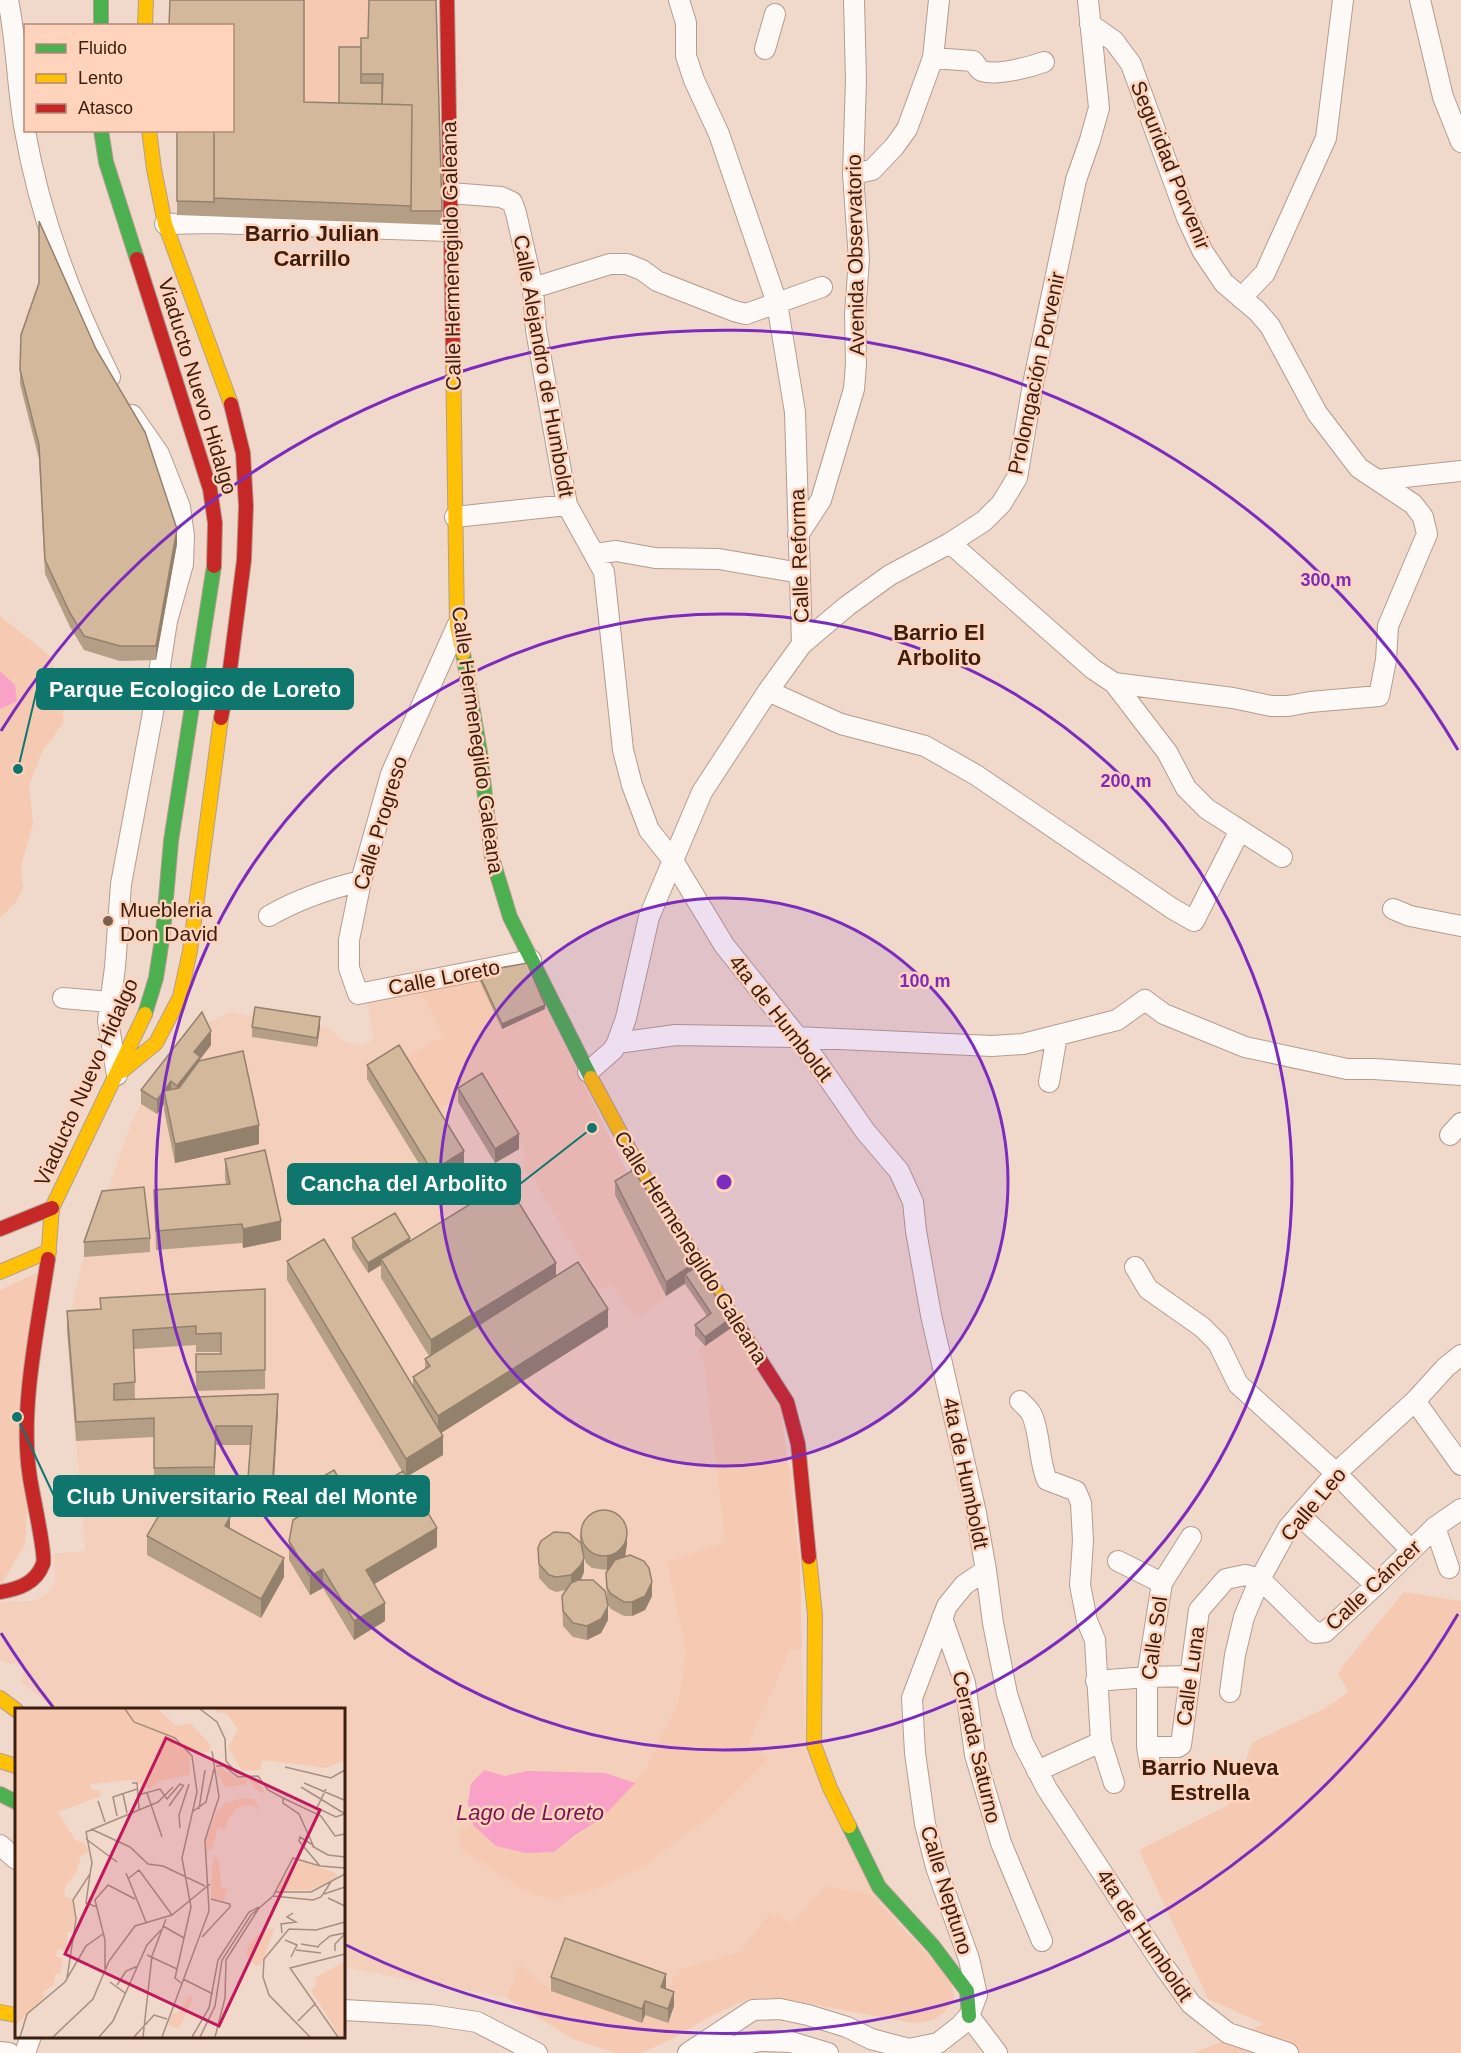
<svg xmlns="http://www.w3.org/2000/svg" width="1461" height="2053" font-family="Arial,sans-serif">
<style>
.built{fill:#f4d0bc}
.green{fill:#f6cab2}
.water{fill:#f9a1c6}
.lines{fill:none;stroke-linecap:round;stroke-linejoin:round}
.street-casing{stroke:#b49d90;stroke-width:22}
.fast-casing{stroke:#b49d90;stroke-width:16}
.slow-casing{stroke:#b49d90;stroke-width:16}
.jam-casing{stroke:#b49d90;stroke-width:16}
.street{stroke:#fdf9f7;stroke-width:20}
.fast{stroke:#4caf50;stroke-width:14}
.slow{stroke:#ffc107;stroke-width:14}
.jam{stroke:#c62828;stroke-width:14}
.wall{fill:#b59e86;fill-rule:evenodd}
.shaded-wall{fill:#94816d}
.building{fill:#d3b89c;stroke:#94816d;stroke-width:1.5}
.ring{fill:none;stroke:#7b2cbf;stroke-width:3}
.poi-dot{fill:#7a6051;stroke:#ffd3bc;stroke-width:2}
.labels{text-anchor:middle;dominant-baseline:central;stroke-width:5;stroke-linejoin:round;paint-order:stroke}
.street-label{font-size:21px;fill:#3a1f10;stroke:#ffd3bc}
.poi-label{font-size:21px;fill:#3a1f10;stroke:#ffd3bc;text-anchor:start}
.neighbourhood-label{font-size:22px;font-weight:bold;fill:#3a1f10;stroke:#ffd3bc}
.water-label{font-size:22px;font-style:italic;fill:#7b1453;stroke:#ffd3bc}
.inset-road{fill:none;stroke:#a78e80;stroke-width:1.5}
.view{fill:#c2185b;fill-opacity:0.15;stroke:#c2185b;stroke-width:3}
.inset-edge{fill:none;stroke:#3a1f10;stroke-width:3}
.centre{fill:#7b2cbf;stroke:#ffd3bc;stroke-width:3}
.ring-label{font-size:18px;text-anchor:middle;font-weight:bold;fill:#7b2cbf;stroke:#ffd3bc;stroke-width:5;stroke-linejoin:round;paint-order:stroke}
.leader{fill:none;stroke:#0f766e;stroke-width:2}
.callout-dot{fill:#0f766e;stroke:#ffd3bc;stroke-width:2}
.callout{fill:#0f766e;stroke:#0f766e;stroke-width:2}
.callout-label{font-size:22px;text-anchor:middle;font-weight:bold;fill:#fff}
</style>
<rect width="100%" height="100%" fill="#f0d8cb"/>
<!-- built -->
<path class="built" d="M478 977 731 1328 793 1473 806 1749 946 2011 935 2020 913 2023 779 1998 748 1999 711 2016 666 2042 640 2053H616L573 2039 507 1998 344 1967V1710L55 1709 21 1682 24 1667 0 1661V1602L35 1601 48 1593 55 1581 54 1554 85 1551 67 1330 81 1267 130 1126 141 1104 202 1026 230 1012 328 1028 345 1042 363 1046 374 1039 366 998Z"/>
<!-- green -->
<path class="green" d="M304 0H369L368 52H340L339 122 304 121Z
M0 616 49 655 59 683 64 722 42 752 29 785 33 823 21 867 23 889 15 903 0 918Z
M527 968 633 1184 615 1196 667 1299 635 1318 612 1284 598 1290 532 1176 525 1172 524 1150 483 1083 438 1109 407 1056 445 1036 417 988Z
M43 1270 25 1544 2 1583H0V1290Z
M731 1328 781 1409 800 1560 802 1651 790 1650 748 1745 768 1759 713 1814 644 1866 606 1886 553 1900 522 1890 462 1850 458 1831 473 1825 496 1846 554 1852 601 1819 648 1766 678 1703 686 1650 667 1562 725 1542 703 1355 697 1351Z
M1404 1592 1461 1601V2053H1194L1264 2024 1208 1999 1139 1850 1228 1805 1253 1742 1324 1709 1349 1692 1338 1675 1344 1664Z
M825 1886 870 1894 951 1978 954 1999C941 2018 936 2020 913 2023L779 1998 748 1999 711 2016 666 2042 640 2053H616L573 2039 507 1998 519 1964 551 1991 645 2015 668 2023 666 1989 681 1969 740 1952 770 1912 792 1923Z"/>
<!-- water -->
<path class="water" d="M0 671 15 685 17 701 0 709Z
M484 1770 505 1776 527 1771 605 1773 635 1783 601 1819 575 1835 554 1852 526 1853 496 1846 473 1825 468 1803 471 1784Z"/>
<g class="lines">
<defs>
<path id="street" d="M8 0C17 43 17 88 25 131 40 217 71 299 110 377
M679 0 686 23V56L694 80 719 134 777 303 795 412 802 644
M1420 0 1443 97 1461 142
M1090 24 1114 41 1131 64 1187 218 1203 252 1224 283 1257 311 1270 326 1317 413 1359 468 1413 504 1423 517 1427 534 1388 626 1386 660 1379 696 1310 702 1288 706H1271L1233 698 1114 683
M765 49 775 14
M933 58 973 61C977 64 977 69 982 71 997 76 1030 67 1044 62
M853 174 872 170 894 147 907 129 933 58 939 0
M450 193 501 197 512 202 516 213 533 288 536 330 567 505 604 572 623 750 632 785 649 830 672 859 724 945 815 1059 865 1131 899 1171 913 1202 916 1231 931 1315 976 1513 986 1570 993 1623 1007 1694 1023 1743 1047 1789 1163 1965 1191 2004 1228 2033 1288 2053
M165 224 212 223 450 231
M533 288 610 264H627L642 270 657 281 734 311 746 314 822 287
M1241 298 1265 273 1326 138 1343 0
M1377 480 1461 471
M455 517 567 505
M798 535 821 500 854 389 856 364 855 314 859 259 853 174 856 80 854 0
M950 543 1093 669 1114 683 1167 752 1186 788 1207 809 1282 857
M595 554 616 551 655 558 719 559 800 573
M457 626 391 774 361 881 349 940V968L358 994 531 960
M768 691 841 724 925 746 976 775 1173 909 1194 921 1240 830
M1393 909 1410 916 1461 926
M269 916C298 899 328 889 361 881
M63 998 110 1002
M617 1043 676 1035 795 1037 992 1046 1023 1044 1117 1020 1145 1000 1164 1014 1245 1047 1347 1069H1374L1461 1075
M588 1072 613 1050 617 1043 626 1018 649 917 702 792 768 691 802 644 847 606 890 575 950 543 984 521 1001 504 1017 478 1033 384 1076 180 1090 140 1099 108 1088 0
M117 1075 108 1021 115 967 121 884 152 718 167 621 183 564 184 536 180 507 159 454 132 415
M1049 1082 1057 1035
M1450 1135 1461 1123
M1135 1267 1148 1289 1202 1327 1218 1343 1238 1384 1336 1473 1411 1550
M1020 1401C1024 1405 1030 1410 1032 1415 1041 1436 1038 1459 1047 1480L1076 1491 1081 1503 1083 1541 1080 1585 1087 1621 1095 1640 1101 1742 1114 1783
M1415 1401 1461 1465
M1299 1515 1376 1585
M1435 1527 1449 1568
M1118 1561 1162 1583
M942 1618 965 1683 975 1755 1001 1843 1042 1941
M1096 1681 1147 1677 1190 1676
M1230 1692 1235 1655 1244 1617 1260 1579 1288 1528 1336 1473 1415 1401 1446 1367 1461 1355
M1147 1747H1178L1181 1745 1199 1610 1226 1579 1245 1575 1260 1579 1315 1633 1325 1632 1376 1585 1435 1527 1461 1509
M1150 1764 1147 1747V1677L1162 1583 1191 1537
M1037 1771 1101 1742
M0 1845 16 1859
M344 2010 431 2015 477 2022 537 2053
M969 2016 997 2053
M0 2052 9 2053
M25 2053 31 2036
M688 2053 753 2010 780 2009 808 2015 847 2027 871 2039 909 2049 938 2043 960 2026 969 2016 977 1995 969 1959 936 1867 925 1824 915 1753 912 1698 947 1606 964 1585 986 1570
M696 2053 761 2041 791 2042 828 2053"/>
<path id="fast" d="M101 0V26
M101 130 106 162 137 259
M463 653 480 752 492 858 510 917 591 1078
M145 1014 156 978 163 933 171 841 214 566
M0 1794 16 1802
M849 1826 879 1887 933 1946 967 1991 969 2016"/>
<path id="slow" d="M145 26 146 0
M149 130 154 169 165 224 231 404
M453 353 457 626 463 653
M122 1071 156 1043 180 997 190 951 221 718
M591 1078 649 1186 739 1327
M48 1259 52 1208 145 1014
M0 1272 49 1251
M809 1557 815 1615 814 1745 830 1788 849 1826
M0 1698 16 1710
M0 1761 16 1766
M0 2012 16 2015"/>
<path id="jam" d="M447 0 453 353
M137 259 210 489 215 523 214 566
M221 718 229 677 244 560 246 506 243 453 231 404
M0 1229 52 1208
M739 1327 787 1402 798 1444 809 1557
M0 1592C19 1589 36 1583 43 1564 46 1555 32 1492 30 1478 19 1411 38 1326 48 1259"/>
</defs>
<!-- street casing -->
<use href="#street" class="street-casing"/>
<!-- fast casing -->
<use href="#fast" class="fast-casing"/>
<!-- slow casing -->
<use href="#slow" class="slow-casing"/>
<!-- jam casing -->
<use href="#jam" class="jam-casing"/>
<!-- street -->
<use href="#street" class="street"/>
<!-- fast -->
<use href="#fast" class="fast"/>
<!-- slow -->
<use href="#slow" class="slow"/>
<!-- jam -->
<use href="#jam" class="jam"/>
</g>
<!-- wall -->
<path class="wall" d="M368 38 442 211V225L177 215V130H232L304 102 339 103 361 47Z
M20 370 177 544 156 660 120 661 84 650 70 627 45 574 39 459 20 384Z
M478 972 545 1009 502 1029 478 977Z
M252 1027H320L317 1047 252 1037Z
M211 1045 200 1060 259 1144 175 1163 164 1110V1104L157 1114 141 1104V1090Z
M367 1065 464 1166 432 1185 367 1079Z
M458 1088 519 1149 495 1163 458 1102Z
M225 1159 281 1240 243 1248 242 1243 156 1250 154 1190 226 1184 225 1178Z
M615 1181 696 1267 731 1328 705 1346 695 1335V1325L707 1316 685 1284 666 1296 615 1195Z
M150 1238V1252L84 1257V1242Z
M352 1238 410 1241 556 1276 608 1327 441 1433 443 1455 407 1477 437 1547 374 1584 385 1621 354 1640 323 1588 310 1595 289 1560V1541L296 1518 293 1513V1494L352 1501 402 1471 287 1280V1261L413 1386V1377L425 1369V1359L429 1356 381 1278V1265L368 1273 352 1248Z
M265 1289V1389L196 1391V1354H221V1352H196V1345L134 1349 135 1399 278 1412 272 1511 247 1510V1491L250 1445H216L214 1485 154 1487V1437L76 1441 67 1330V1311L100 1309Z
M230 1529 284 1577 261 1618 147 1555V1536Z
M580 1535 627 1543 625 1557 652 1596 645 1610 632 1616H624L611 1609 607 1603 608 1620 601 1633 587 1640 573 1637 563 1626 562 1596 566 1590 556 1592 549 1589 539 1578 538 1548 580 1542ZM583 1555 586 1563 592 1568 607 1570 606 1573 607 1600 581 1580 584 1572Z
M551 1977 666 1988 674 2006 668 2023 645 2015 642 2023 551 1991Z"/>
<!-- shaded-wall -->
<path class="shaded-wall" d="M177 529V544L156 660V646Z
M545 1005V1009L502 1029V1024Z
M320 1017V1027L317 1047V1038Z
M211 1031V1045L200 1059V1071L177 1100V1086L194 1052Z
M171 1081V1095L164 1091V1104L157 1114V1100Z
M259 1125V1144L175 1163V1144Z
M519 1134V1149L495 1163V1149Z
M464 1151V1166L432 1185V1171Z
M281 1221V1240L243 1248V1229Z
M410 1238V1248L381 1259V1265L368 1273V1263Z
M696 1262V1276L685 1274V1283L666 1296V1282Z
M556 1263V1282L431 1359V1340Z
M608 1309V1327L438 1435V1416Z
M731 1318V1328L705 1346V1337Z
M278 1394V1412L272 1511V1492Z
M216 1426V1445L214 1485V1467Z
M443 1436V1455L406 1477V1459Z
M230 1517V1536L225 1526Z
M437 1528V1547L366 1589V1570Z
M627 1529V1543L625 1558 607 1571V1556Z
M284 1558V1577L261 1618V1599Z
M584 1558V1572L581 1579 571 1590V1575Z
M323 1569V1588L310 1595V1576Z
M652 1582V1596L645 1610 632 1616V1602Z
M385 1603V1621L354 1640V1621Z
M608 1606V1620L601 1633 587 1640V1626Z
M666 1974V1989L661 1987Z
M674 1992V2006L668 2023V2009Z
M645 2001V2015L642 2023V2009Z"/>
<!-- building -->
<path class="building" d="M170 0H304V102L412 105 411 206 214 198V130H232V26H169Z
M369 0H436L442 211H411L412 105 382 104 383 74H361V38H368Z
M339 47H361V83H382V104L339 103Z
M177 130H214V202L177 201Z
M39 221 96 349 145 432 177 529 156 646H120L84 636 70 613 45 560 39 445 20 370 21 335 39 283Z
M527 963 545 1005 502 1024 478 972Z
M255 1007 320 1017 317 1038 252 1027Z
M202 1012 211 1031 194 1052 200 1057 177 1086 171 1081 157 1100 141 1090Z
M399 1045 464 1151 432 1171 367 1065Z
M243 1051 259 1125 175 1144 164 1091 179 1088 199 1061Z
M482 1073 519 1134 495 1149 458 1088Z
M265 1150 281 1221 243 1229 242 1224 156 1231 154 1190 230 1184 225 1159Z
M633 1170 696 1262 666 1282 615 1181Z
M506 1182 556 1263 431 1340 381 1259Z
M144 1187 150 1238 84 1242 102 1191Z
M395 1213 410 1238 368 1263 352 1238Z
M324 1239 443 1436 406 1459 287 1261Z
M578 1262 608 1309 438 1416 413 1377 430 1366 425 1359Z
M696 1267 731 1318 705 1337 695 1325 711 1313 685 1274Z
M265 1289V1370L196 1372V1354H221V1333L196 1334V1326L133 1330 135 1382 114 1384V1400L278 1394 272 1492 247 1491 252 1426H216L214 1467 154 1468V1418L76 1422 67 1311 101 1309 100 1298Z
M334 1470 352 1501 403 1471 437 1528 366 1570 385 1603 354 1621 323 1569 310 1576 289 1541 293 1520 304 1513 293 1494Z
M170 1496 193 1508 198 1500 230 1517 225 1526 284 1558 261 1599 147 1536Z
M581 1533a23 23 0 1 1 46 0a23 23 0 1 1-46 0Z
M554 1532 569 1533 581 1543 584 1558 581 1565 571 1575 556 1577 549 1575 539 1564 538 1548 541 1541Z
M630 1555 644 1561 649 1568 652 1582 645 1596 632 1602H624L611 1594 607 1588 606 1573 615 1560Z
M578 1580H593L605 1591 608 1606 601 1619 587 1626 573 1623 563 1611 562 1596 571 1583Z
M565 1938 666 1974 661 1987 674 1992 668 2009 645 2001 642 2009 551 1977Z"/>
<!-- distance rings -->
<circle cx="724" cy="1182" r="284" fill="#7b2cbf" fill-opacity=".12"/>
<g class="ring">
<circle cx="724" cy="1182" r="284"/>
<circle cx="724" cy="1182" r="568"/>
<path d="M1458 1614A852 852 0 0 1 344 1944M53 1707A852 852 0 0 1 1 1633M1 731A852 852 0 0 1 1458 750"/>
</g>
<!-- markers -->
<circle class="poi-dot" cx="108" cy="921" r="6"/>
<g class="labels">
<!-- street labels -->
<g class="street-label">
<text transform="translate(1171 165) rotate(68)">Seguridad Porvenir</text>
<text transform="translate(855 255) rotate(-91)">Avenida Observatorio</text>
<text transform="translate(451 256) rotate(-91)">Calle Hermenegildo Galeana</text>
<text transform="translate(544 366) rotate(80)">Calle Alejandro de Humboldt</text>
<text transform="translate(1036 373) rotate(-78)">Prolongación Porvenir</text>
<text transform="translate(198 386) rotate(73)">Viaducto Nuevo Hidalgo</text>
<text transform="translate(799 556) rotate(-92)">Calle Reforma</text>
<text transform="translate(478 740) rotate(82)">Calle Hermenegildo Galeana</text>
<text transform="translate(380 823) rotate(-73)">Calle Progreso</text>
<text transform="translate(444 977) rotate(-11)">Calle Loreto</text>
<text transform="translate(781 1018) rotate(52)">4ta de Humboldt</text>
<text transform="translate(86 1082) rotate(-66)">Viaducto Nuevo Hidalgo</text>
<text transform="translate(691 1247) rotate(58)">Calle Hermenegildo Galeana</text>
<text transform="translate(966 1473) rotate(78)">4ta de Humboldt</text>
<text transform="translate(1313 1504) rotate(-50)">Calle Leo</text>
<text transform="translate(1373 1585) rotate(-43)">Calle Cáncer</text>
<text transform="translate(1154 1638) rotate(-82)">Calle Sol</text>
<text transform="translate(1190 1676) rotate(-82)">Calle Luna</text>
<text transform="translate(977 1747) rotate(77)">Cerrada Saturno</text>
<text transform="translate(947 1890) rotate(73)">Calle Neptuno</text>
<text transform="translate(1145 1935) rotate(56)">4ta de Humboldt</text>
</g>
<!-- poi labels -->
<g class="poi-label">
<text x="120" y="909">Muebleria<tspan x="120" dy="24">Don David</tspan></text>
</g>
<!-- neighbourhood labels -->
<g class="neighbourhood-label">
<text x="312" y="233">Barrio Julian<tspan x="312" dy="25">Carrillo</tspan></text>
<text x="939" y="632">Barrio El<tspan x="939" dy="25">Arbolito</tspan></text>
<text x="1210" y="1767">Barrio Nueva<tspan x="1210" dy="25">Estrella</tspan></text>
</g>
<!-- water labels -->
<g class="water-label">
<text x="530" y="1812">Lago de Loreto</text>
</g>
</g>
<!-- overview -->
<g transform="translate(15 1708)">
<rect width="330" height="330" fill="#f0d8cb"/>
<path d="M0 1H143L161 18 175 15 196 37 194 44 171 43 175 48V67L145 73 134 81 117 72 75 76 77 82H84L86 88 43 104 60 132 70 135 74 144 66 148 61 166 51 177 49 188 57 191 60 211 57 224 52 223V243L43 241 41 248 48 251 45 266 40 267 39 277 28 284 29 289 0 318ZM202 1H330V52L311 60 248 52 245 62 227 63 213 39 223 21 212 6 200 4ZM205 59 223 71 239 70 249 83 246 86 233 72 229 77 210 79 201 63ZM228 90 239 91 246 103 236 96 222 100 213 111 210 121 203 120 197 141 192 142 191 131 201 105 210 95ZM198 148 204 153 206 180H212L209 193 196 190ZM281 151 320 165 323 169 295 182H262ZM260 219 247 256 241 258 231 247 233 239 247 222ZM330 253V329H325L296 282 301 278 300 270ZM174 288 178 290 164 321 153 317 157 305H163Z" fill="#f6cab2"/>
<path class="inset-road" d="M110 1 119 14 160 30 177 48 182 84 167 150 176 199 160 270 166 275M185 1 202 14 210 31 211 53 221 64 233 68M201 58H209L223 69 243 68 253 82 268 90M270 59 316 70 330 62M117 75H122L124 101M289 75 329 92M286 79 330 106M132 85 147 129M108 86 112 105M123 87 145 81 152 91 165 76 169 78M268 90V95L284 106 298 137 285 129 284 133 305 158M268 90 306 108 320 128 330 126M83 93 90 114M154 98 169 77M302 100 321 109 329 106M184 101 190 62M301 102 311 81M177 104 191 94 199 61M102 108 98 89 122 81M165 120 164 107 174 76M76 121 115 139 133 156 148 158 190 178M71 131 102 154M297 138 313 147 330 149M305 158 330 160M111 165 131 214M75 166 71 195 82 199M114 170 124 162 157 207M260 184H296L330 166M309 186 330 179M258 188 298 192 306 189 316 174M313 190 330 198M148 218 169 230M267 225 266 216 281 214 272 209 278 205M187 229 215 199V196L196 191M270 232 282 237 276 249M286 236 304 239M303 238 315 228 330 225M281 242 306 245M320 243V236L330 226M132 247 162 261M90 261V232L80 192 93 177 120 191M52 270 61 211 58 192 75 166 77 155 71 124 143 94 158 79M168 271 198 286M95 274 110 285M102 277 111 263 123 258M283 313 301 295M5 329 12 306 50 274 71 238 88 226M38 329 78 291 94 253 120 218 157 207 195 176M84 329 98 313 132 237 146 222M119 329 139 307 152 311M128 329 137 248 151 211M147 329 194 203 190 132 204 89 197 43M177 329 194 300 203 252 234 204 244 199M185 329 200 298 207 252 236 207 258 188 278 150 305 158M200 329 210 290 211 252 244 200M295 329 254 287 248 269 249 251 274 221 301 222 330 214M323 329 275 260 330 246"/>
<path class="view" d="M151 30 305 102 204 318 50 246Z"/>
<rect width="330" height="330" class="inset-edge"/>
</g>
<circle cx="724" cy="1182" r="9" class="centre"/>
<g class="ring-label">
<text x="1326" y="586">300 m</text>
<text x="1126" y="787">200 m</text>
<text x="925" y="987">100 m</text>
</g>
<!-- callouts -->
<path class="leader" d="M18 769L37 689M592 1128L520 1184M17 1417L54 1496"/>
<g class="callout-dot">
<circle cx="18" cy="769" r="6"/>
<circle cx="592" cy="1128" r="6"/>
<circle cx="17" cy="1417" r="6"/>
</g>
<g class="callout">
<rect x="37" y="669" width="316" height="40" rx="6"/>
<rect x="288" y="1164" width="232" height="40" rx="6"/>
<rect x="54" y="1476" width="375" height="40" rx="6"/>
</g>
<g class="callout-label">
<text x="195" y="697">Parque Ecologico de Loreto</text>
<text x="404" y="1191">Cancha del Arbolito</text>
<text x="242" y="1504">Club Universitario Real del Monte</text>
</g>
<!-- legend -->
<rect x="24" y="24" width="210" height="108" fill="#ffd3bc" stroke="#b08b77" stroke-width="1.5"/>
<rect x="36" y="44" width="30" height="9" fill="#4caf50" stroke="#b08b77" stroke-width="1.5"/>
<text x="78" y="54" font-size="18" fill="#3a1f10">Fluido</text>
<rect x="36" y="74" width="30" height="9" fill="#ffc107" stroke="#b08b77" stroke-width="1.5"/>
<text x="78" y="84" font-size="18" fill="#3a1f10">Lento</text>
<rect x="36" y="104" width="30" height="9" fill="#c62828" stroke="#b08b77" stroke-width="1.5"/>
<text x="78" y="114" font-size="18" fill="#3a1f10">Atasco</text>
</svg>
